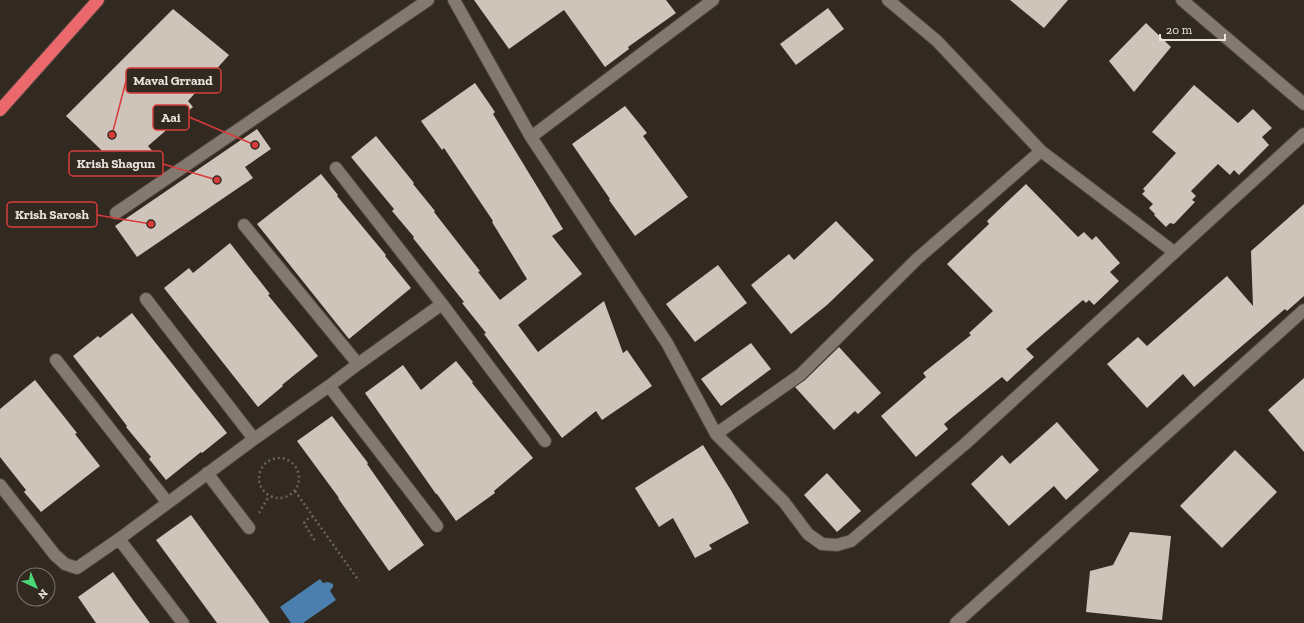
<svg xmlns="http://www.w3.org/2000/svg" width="1304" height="623" font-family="'Zilla Slab',serif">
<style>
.water{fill:#4b80ae}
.building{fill:#cfc4ba}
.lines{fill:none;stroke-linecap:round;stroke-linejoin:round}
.minor-casing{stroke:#4b443e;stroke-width:14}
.highway-casing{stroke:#4b443e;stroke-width:14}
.path{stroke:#6a625b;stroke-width:2.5;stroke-dasharray:2 3;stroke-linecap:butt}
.minor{stroke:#847970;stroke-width:12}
.highway{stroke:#eb696d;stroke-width:12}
.leader{fill:none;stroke:#d83b3a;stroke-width:1.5}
.callout-dot{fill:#d83b3a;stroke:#322921;stroke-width:1.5}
.callout{fill:#322921;stroke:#d83b3a;stroke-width:1.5}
.callout-label{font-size:13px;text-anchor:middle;font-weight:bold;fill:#eae4df}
</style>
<rect width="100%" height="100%" fill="#322921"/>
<!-- water -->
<path class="water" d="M320 579 323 583 328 582 333 584V587L330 591 336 600 303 623H291L280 607Z"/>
<!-- building -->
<path class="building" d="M474 0H666L676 13 628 47 629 49 605 67 564 10 509 49Z
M1010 0H1068L1044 28Z
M828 8 844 29 796 65 780 44Z
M173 9 229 55 188 101 193 107 148 146 155 154 124 172 66 116Z
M1146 23 1171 47 1134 92 1109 61Z
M475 83 495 112 493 114 563 229 552 236 582 274 518 325 538 352 604 301 623 353 627 350 652 386 602 420 596 411 562 438 484 334 486 333 462 303 464 302 413 238 414 237 392 211 394 209 351 157 376 136 414 183 413 184 435 211 434 212 480 271 478 272 500 300 527 279 492 222 493 221 444 148 442 150 421 121Z
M1194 85 1238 123 1253 109 1272 128 1262 137 1269 145 1239 175 1234 170 1230 175 1218 164 1191 191 1196 196 1192 200 1195 202 1174 224 1170 223 1166 227 1154 215 1155 214 1149 208 1153 204 1142 194 1145 191 1143 189 1176 153 1152 132Z
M625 106 647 133 643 136 688 197 635 236 609 200 610 199 572 144Z
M257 129 271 149 245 167 253 178 137 257 115 226Z
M321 174 338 195 337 196 386 255 385 256 411 288 349 339 257 224Z
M1026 184 1078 237 1084 232 1092 240 1096 236 1120 263 1110 272 1119 281 1094 305 1089 300 1086 303 1083 300 1026 349 1034 357 1007 382 1002 377 944 424 948 429 916 457 881 416 926 377 923 373 971 335 969 333 993 311 947 264 989 224 987 221Z
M1304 204V296L1287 311 1285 309 1194 387 1183 374 1147 408 1107 364 1138 337 1147 346 1227 276 1253 306 1251 251Z
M836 221 874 260 827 305 791 334 751 285 789 254 794 260Z
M230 243 270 294 268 295 318 356 282 385 283 386 258 407 164 288 189 268 193 273Z
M718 265 747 303 695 342 666 304Z
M132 313 227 433 202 453 201 452 166 480 149 459 151 457 126 427 127 426 73 356 98 336 100 338Z
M751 343 771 369 721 406 701 379Z
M839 347 881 393 858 414 855 411 834 430 795 387 805 380Z
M456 361 473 382 472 383 533 458 494 491 495 493 456 521 437 494H436L365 393 403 365 421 390Z
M1304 378V452L1268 410Z
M35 380 77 433 75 434 100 466 41 512 24 492 26 490 0 457V409Z
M332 416 368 463 367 464 424 545 389 571 338 498H339L297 441Z
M1057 422 1099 470 1066 500 1054 486 1009 526 971 484 1002 455 1010 464Z
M703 445 732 492 749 523 709 545 712 549 695 558 673 518 659 527 635 488Z
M1235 450 1277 492 1222 548 1180 506Z
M827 473 861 511 837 532 804 495Z
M191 515 253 599 270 623H217L170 559 156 540Z
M1130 532 1171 536 1162 620 1086 612 1090 571 1113 565Z
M113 572 133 600 150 623H96L78 597Z"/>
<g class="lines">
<defs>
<path id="minor" d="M454 0 531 137 667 343 716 434 784 502 808 534 822 544 837 545 851 541 965 444 1304 134
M888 0 937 41 1041 151 1174 252
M1182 0 1304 104
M531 137 713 0
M336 168 442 304 545 441
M116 213 428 0
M244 225 358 364
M146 299 254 439
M56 360 167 502
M329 386 437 526
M716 434 800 375 917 259 1041 151
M207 473 249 528
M0 485 55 555 65 564 77 568 119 539 254 439 329 386 358 364 442 304
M119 539 183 623
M956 623 1304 310"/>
<path id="highway" d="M0 110 98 0"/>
</defs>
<!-- minor casing -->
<use href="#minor" class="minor-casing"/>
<!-- highway casing -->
<use href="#highway" class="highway-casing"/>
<!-- path -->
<path class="path" d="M259 478a20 20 0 1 1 40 0a20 20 0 1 1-40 0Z
M295 491 359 581
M259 513 269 496
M313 516 306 520 304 523 316 543"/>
<!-- minor -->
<use href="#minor" class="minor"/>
<!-- highway -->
<use href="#highway" class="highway"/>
</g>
<!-- callouts -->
<path class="leader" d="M112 135L126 81M255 145L189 117M217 180L163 164M151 224L97 215"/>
<g class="callout-dot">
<circle cx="112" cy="135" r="4"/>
<circle cx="255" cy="145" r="4"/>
<circle cx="217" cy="180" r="4"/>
<circle cx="151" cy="224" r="4"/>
</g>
<g class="callout">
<rect x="126" y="68" width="95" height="25" rx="4"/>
<rect x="153" y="105" width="36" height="25" rx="4"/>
<rect x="69" y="151" width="94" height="25" rx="4"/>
<rect x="7" y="202" width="90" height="25" rx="4"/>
</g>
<g class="callout-label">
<text x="173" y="85">Maval Grrand</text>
<text x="171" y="122">Aai</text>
<text x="116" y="168">Krish Shagun</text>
<text x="52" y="219">Krish Sarosh</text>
</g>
<!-- north arrow -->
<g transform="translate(36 587) rotate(136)"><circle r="19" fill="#322921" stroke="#7c746d"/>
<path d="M0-3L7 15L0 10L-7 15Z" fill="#4ad778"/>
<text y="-6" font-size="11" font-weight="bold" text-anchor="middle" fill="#eae4df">N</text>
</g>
<!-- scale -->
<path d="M1160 34v6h65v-6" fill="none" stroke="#eae4df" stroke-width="2"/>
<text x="1166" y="34" font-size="12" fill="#eae4df" stroke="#322921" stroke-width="3" paint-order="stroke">20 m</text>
</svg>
